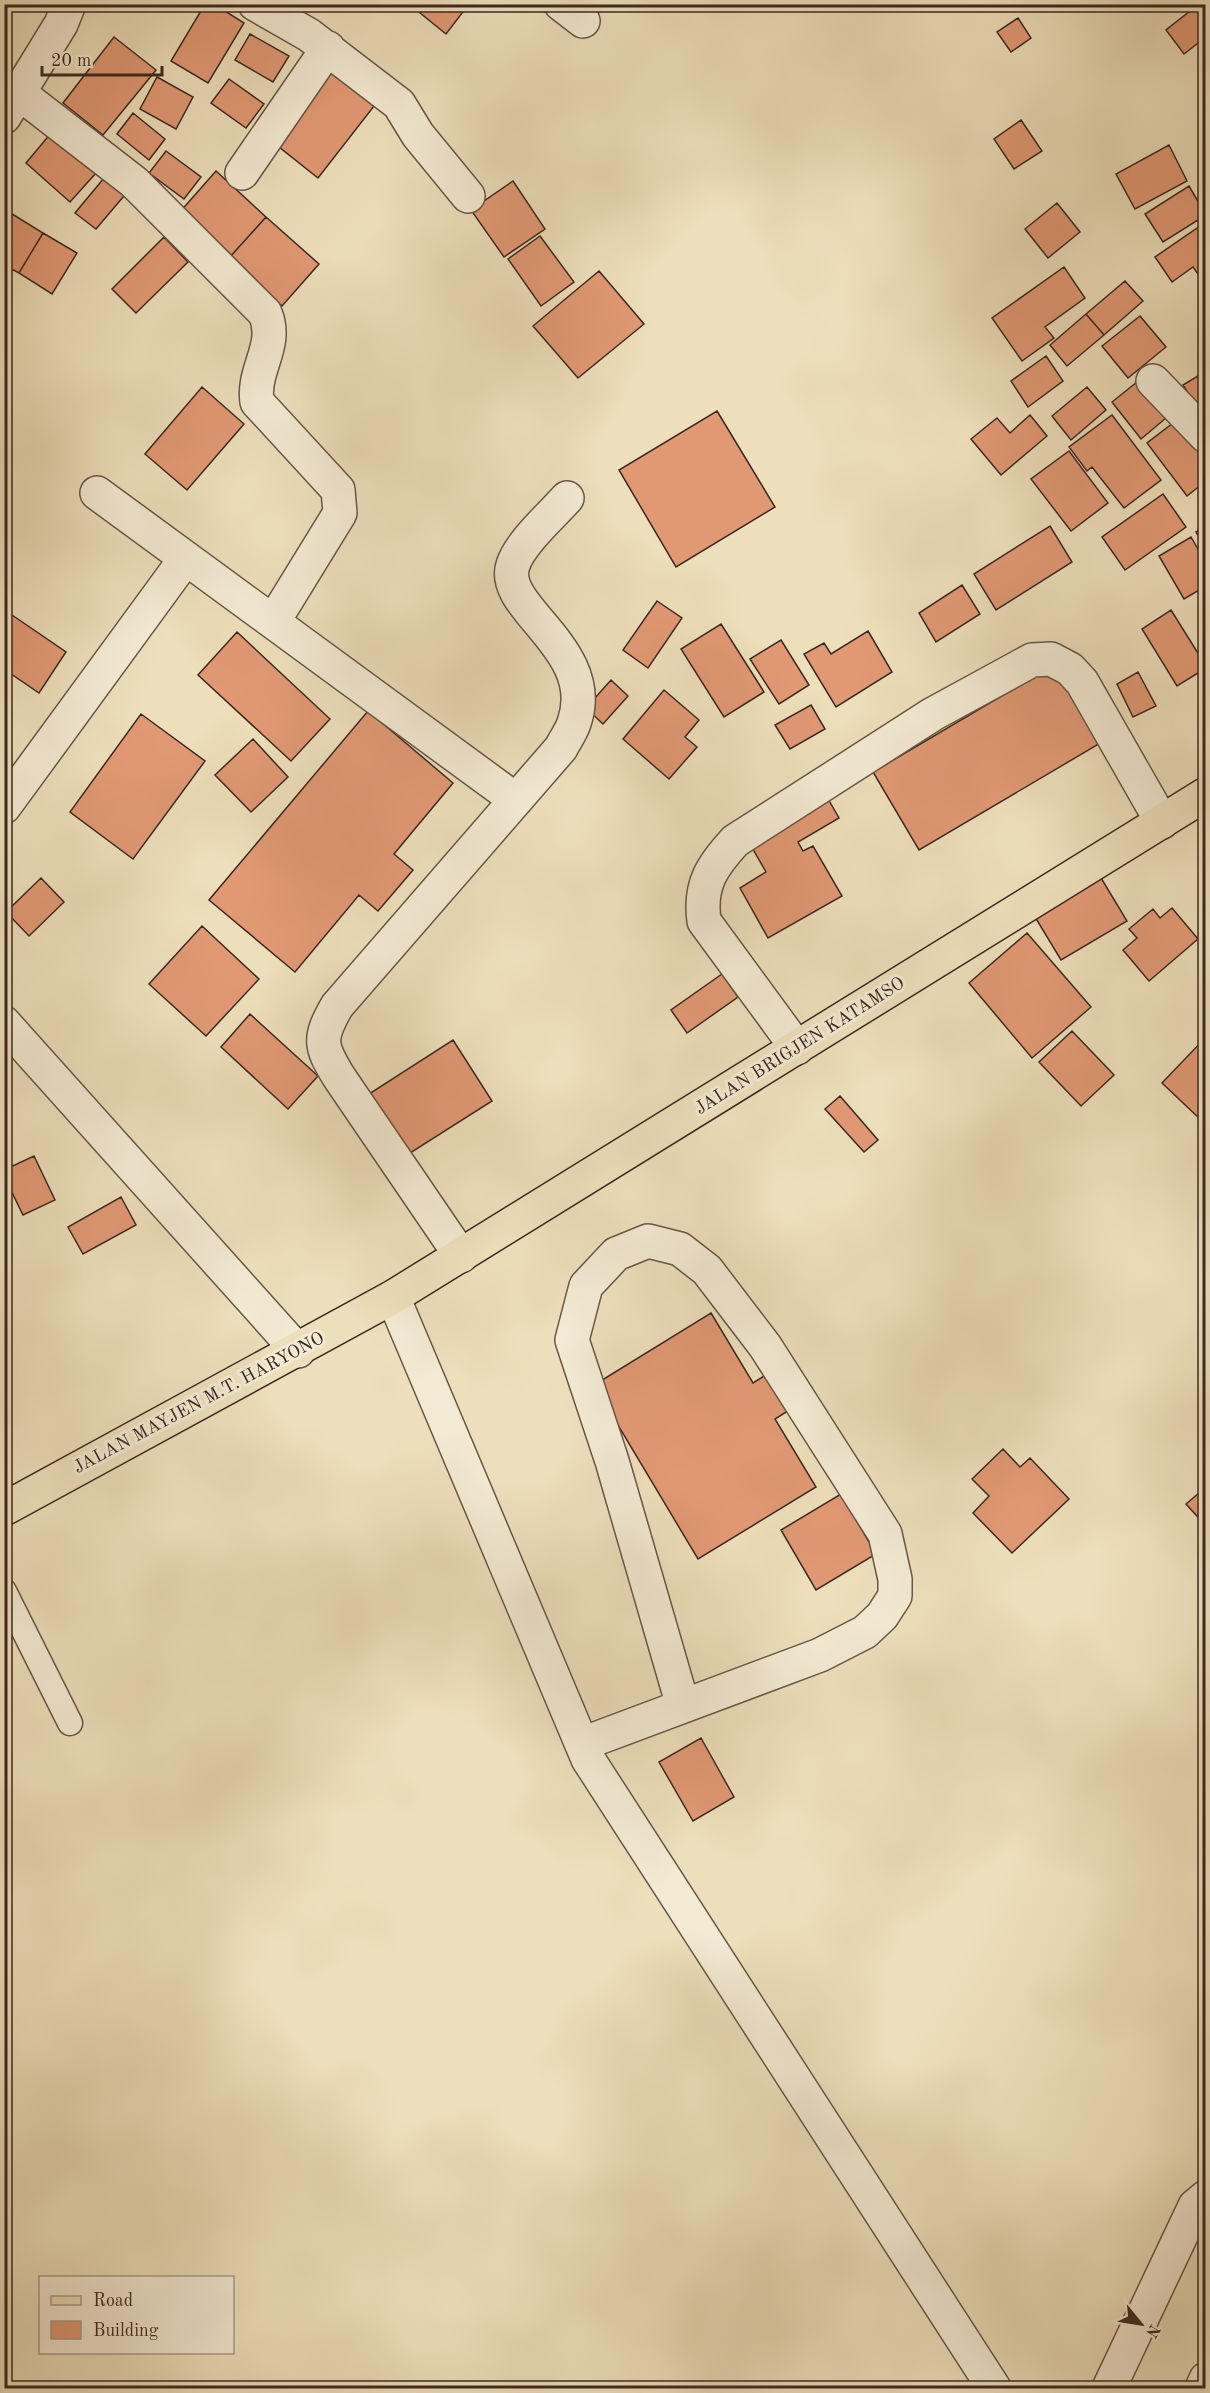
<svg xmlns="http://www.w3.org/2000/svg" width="1210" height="2393" font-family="'Old Standard TT',serif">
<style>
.building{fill:#e19974;stroke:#3b2821;stroke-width:1.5}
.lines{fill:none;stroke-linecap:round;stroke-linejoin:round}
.service-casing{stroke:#685648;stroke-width:27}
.minor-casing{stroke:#685648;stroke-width:36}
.tertiary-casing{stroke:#685648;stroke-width:36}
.primary-casing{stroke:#3b2821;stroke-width:36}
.service{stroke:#f3ead3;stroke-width:24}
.minor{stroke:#f3ead3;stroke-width:33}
.tertiary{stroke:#f3ead3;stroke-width:33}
.primary{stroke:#eddfbb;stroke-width:33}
.labels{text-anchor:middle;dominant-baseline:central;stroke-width:6;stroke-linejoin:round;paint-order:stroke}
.street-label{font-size:18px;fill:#3b2821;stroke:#f3ead3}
</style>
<rect width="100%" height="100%" fill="#eddfbb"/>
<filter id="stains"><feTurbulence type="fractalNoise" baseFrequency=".00333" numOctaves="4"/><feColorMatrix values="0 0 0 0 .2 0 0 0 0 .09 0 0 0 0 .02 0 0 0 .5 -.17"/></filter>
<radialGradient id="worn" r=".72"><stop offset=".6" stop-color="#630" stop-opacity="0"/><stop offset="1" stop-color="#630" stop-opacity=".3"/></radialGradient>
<!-- building -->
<path class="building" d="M205 4H214L244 23 208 83 171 61Z
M409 4H469L446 34Z
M1199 4H1206V37L1184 54 1166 30Z
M1018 18 1031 38 1011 52 997 32Z
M250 34 289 56 273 82 235 60Z
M114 37 156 70 103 135 63 103Z
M328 63 378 101 318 178 269 139Z
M157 77 193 97 176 129 140 109Z
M229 79 264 104 246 128 211 103Z
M133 113 165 139 149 160 117 134Z
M1021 120 1042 151 1014 169 994 139Z
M51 133 96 173 70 202 26 163Z
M1169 145 1187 181 1135 209 1116 174Z
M166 151 201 177 184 199 149 173Z
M216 171 266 217 229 258 179 213Z
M109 172 129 190 96 229 75 213Z
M513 181 545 229 504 257 471 210Z
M1189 186 1206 215 1163 242 1145 214Z
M1057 203 1080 232 1048 258 1025 229Z
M4 209 43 233 19 273 4 265Z
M266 217 319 264 282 306 229 258Z
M1206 222V285L1193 267 1172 282 1155 257Z
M43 233 77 253 52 294 19 273Z
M540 236 574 282 541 306 508 259Z
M164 237 188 262 136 313 112 289Z
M1064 267 1085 298 1045 327 1054 338 1022 361 992 318Z
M599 271 644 324 578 378 533 326Z
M1125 281 1143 301 1104 335 1086 314Z
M1086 314 1104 335 1067 366 1050 345Z
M1140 316 1166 347 1128 378 1102 346Z
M1046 356 1063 381 1028 407 1011 381Z
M1206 371V421L1183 385Z
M1137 382 1166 418 1141 439 1112 402Z
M202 387 244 424 187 490 145 454Z
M1087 387 1106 410 1071 440 1052 416Z
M717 411 775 507 676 567 619 470Z
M1030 415 1047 436 1001 475 971 439 997 418 1010 433Z
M1112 415 1161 480 1124 508 1092 467 1087 471 1069 447Z
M1177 420 1206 458V481L1187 496 1147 443Z
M1069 451 1108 503 1071 531 1031 479Z
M1163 494 1186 527 1125 570 1102 537Z
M1050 526 1072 562 996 610 974 574Z
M1206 526V548L1196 532Z
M1191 537 1206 563V586L1184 599 1159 556Z
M962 585 980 614 936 642 919 613Z
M657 601 682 618 648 668 623 650Z
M1171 610 1206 666V668L1177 686 1142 629Z
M12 615 66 652 39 693 4 669V627Z
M721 624 764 692 724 717 681 649Z
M868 631 892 672 836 707 804 654 824 643 831 654Z
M237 632 330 719 291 761 198 675Z
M781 640 809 685 779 704 750 659Z
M1056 664 1102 742 919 850 873 772Z
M1138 672 1156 706 1133 717 1117 684Z
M611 680 628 696 603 724 586 708Z
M664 690 699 720 685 737 697 747 669 779 623 739Z
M811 705 825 729 790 749 775 725Z
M368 711 453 783 394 854 413 870 378 911 359 895 295 972 209 900Z
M141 714 205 761 133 859 70 812Z
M253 739 288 777 251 812 215 775Z
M824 792 839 818 798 842 803 851 813 846 842 896 768 938 740 888 766 872 746 837Z
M1098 873 1127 921 1061 960 1032 912Z
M41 878 64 902 29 936 6 912Z
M1172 908 1198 939 1149 981 1123 950 1137 938 1129 929 1153 909 1160 918Z
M202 926 259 979 206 1036 149 984Z
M1027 933 1091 1007 1032 1058 969 983Z
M722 974 738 997 687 1033 671 1010Z
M250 1014 318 1076 288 1109 221 1047Z
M1072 1031 1114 1075 1081 1106 1039 1062Z
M1206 1037V1115L1201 1120 1162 1083Z
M453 1040 492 1101 407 1155 369 1094Z
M840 1096 878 1140 864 1152 825 1109Z
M34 1156 55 1200 23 1215 4 1176V1170Z
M121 1197 136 1225 83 1254 68 1227Z
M711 1313 753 1383 769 1373 791 1409 775 1419 816 1487 698 1559 594 1385Z
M1003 1449 1020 1467 1030 1458 1069 1499 1012 1553 973 1513 989 1496 972 1479Z
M1206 1487V1526L1186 1504Z
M841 1494 876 1554 816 1590 781 1530Z
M701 1738 734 1797 693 1821 659 1762Z"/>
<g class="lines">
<defs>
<path id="service" d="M4 1591 70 1723"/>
<path id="minor" d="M255 4 309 35 399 104 418 135 468 196
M561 4 583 21
M19 93 134 182 265 313C279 346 252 369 257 402L338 490 340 513 273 622
M4 117 61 24 69 4
M242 173 328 48
M1153 381 1206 436
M97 493 516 800
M4 807 186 558
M797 1048 704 921C699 885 712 866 735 841L933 714 1032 660 1051 659 1070 669 1082 682 1162 822
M461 1256 339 1077C320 1046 318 1039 337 1006L561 748C565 740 571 732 574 723 600 649 498 608 513 565 520 543 551 516 567 498
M582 1744 820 1655 865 1632 882 1616 895 1596V1579L885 1534 765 1346 707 1270 680 1249 648 1241 616 1254 586 1286 572 1340 612 1461 683 1706
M1109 2388 1195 2206 1206 2197
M1202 2388 1206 2379"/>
<path id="tertiary" d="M4 1023 298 1351
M393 1297 588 1759 994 2388"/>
<path id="primary" d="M4 1509 393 1297 1206 794"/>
</defs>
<!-- service casing -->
<use href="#service" class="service-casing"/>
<!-- minor casing -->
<use href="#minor" class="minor-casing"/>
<!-- tertiary casing -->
<use href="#tertiary" class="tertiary-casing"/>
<!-- primary casing -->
<use href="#primary" class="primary-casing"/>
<!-- service -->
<use href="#service" class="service"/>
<!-- minor -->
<use href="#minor" class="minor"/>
<!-- tertiary -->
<use href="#tertiary" class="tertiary"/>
<!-- primary -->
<use href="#primary" class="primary"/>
</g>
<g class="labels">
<!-- street labels -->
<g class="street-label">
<text transform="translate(800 1046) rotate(-32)">JALAN BRIGJEN KATAMSO</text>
<text transform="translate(199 1403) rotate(-28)">JALAN MAYJEN M.T. HARYONO</text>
</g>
</g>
<!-- margin -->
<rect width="1210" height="2393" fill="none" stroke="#eddfbb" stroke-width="24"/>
<rect x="6" y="6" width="1198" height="2381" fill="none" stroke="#3b2821" stroke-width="3"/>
<rect x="12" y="12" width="1186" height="2369" fill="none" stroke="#3b2821" stroke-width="1.5"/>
<!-- legend -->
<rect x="39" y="2276" width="195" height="78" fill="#f3ead3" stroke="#a99c8c" stroke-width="1.5"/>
<rect x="51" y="2296" width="30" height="9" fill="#eddfbb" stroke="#a99c8c" stroke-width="1.5"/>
<text x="93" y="2306" font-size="18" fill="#3b2821">Road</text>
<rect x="51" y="2321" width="30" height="18" fill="#e19974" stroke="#a99c8c" stroke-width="1.5"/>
<text x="93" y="2336" font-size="18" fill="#3b2821">Building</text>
<!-- north arrow -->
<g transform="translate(1141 2324) rotate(120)" stroke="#f3ead3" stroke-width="4.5" paint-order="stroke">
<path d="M0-4.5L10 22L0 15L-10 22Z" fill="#3b2821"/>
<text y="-9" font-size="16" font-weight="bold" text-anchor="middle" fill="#3b2821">N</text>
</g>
<!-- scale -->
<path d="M42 66v9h120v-9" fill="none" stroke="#3b2821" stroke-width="3"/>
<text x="51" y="66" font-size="18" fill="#3b2821" stroke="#f3ead3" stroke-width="4.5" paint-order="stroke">20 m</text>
<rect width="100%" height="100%" filter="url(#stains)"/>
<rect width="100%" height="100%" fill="url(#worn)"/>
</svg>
